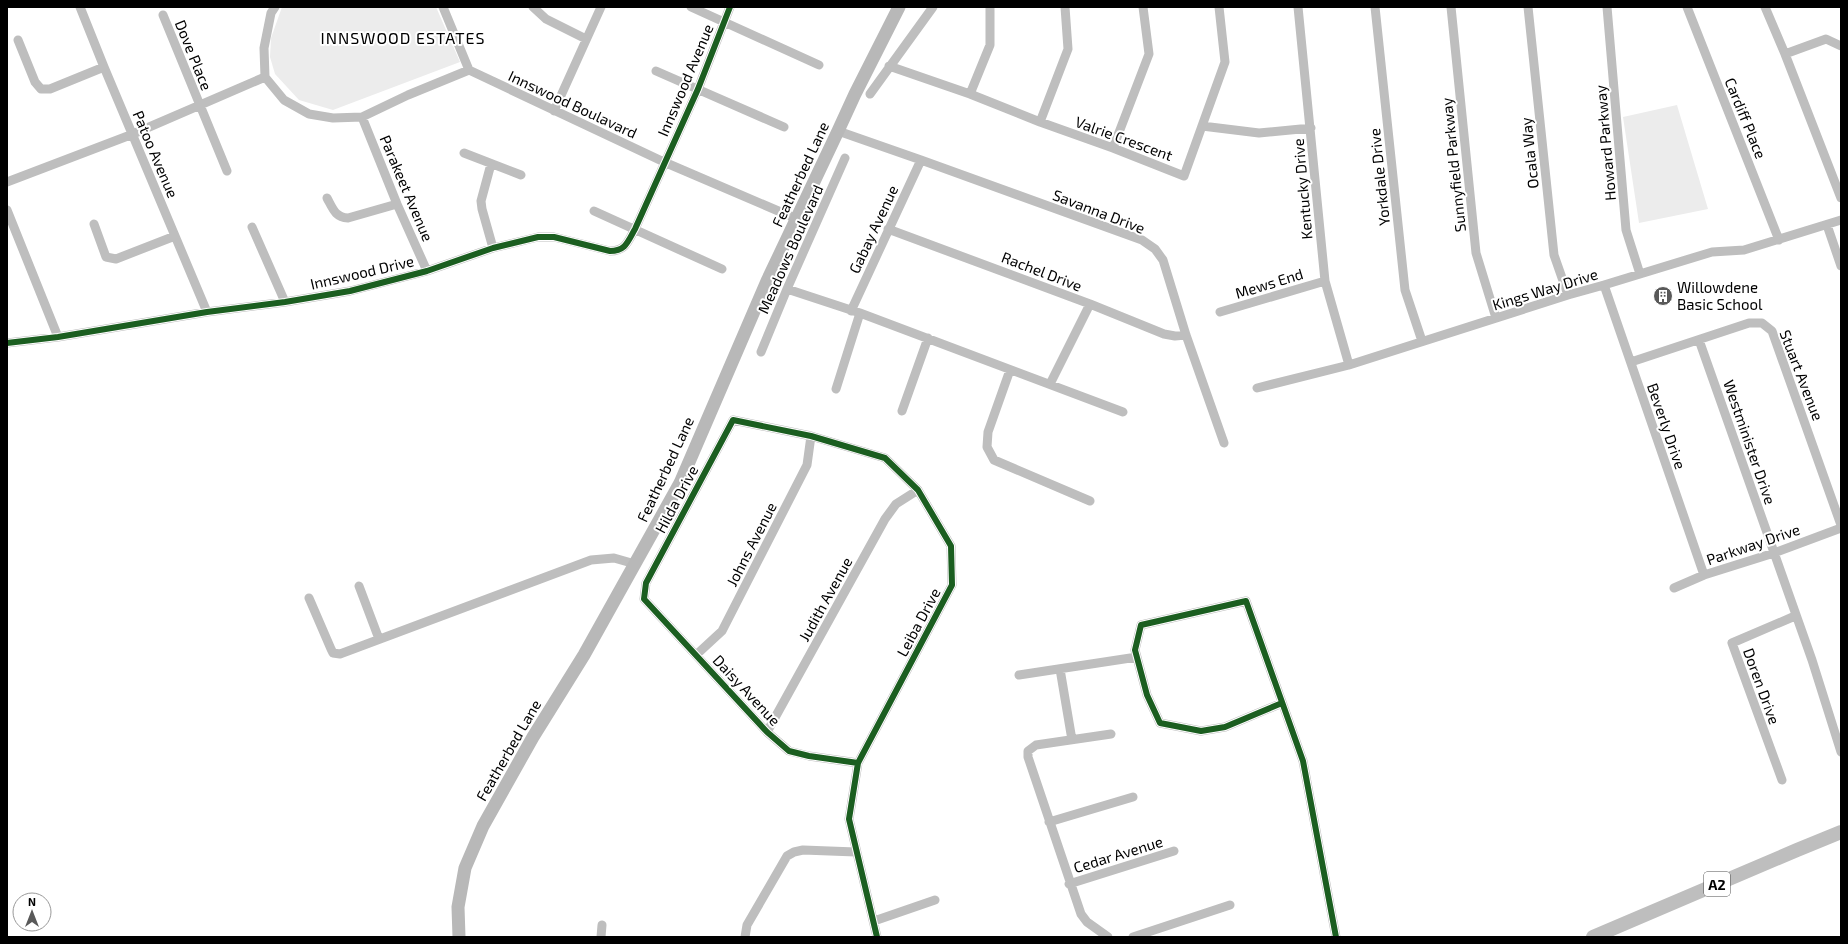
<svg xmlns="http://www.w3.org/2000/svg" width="1848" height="944" font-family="'Exo 2',sans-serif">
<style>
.green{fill:#ececec}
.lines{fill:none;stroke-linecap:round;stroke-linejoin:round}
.minor{stroke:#bebebe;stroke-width:9}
.secondary{stroke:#b8b8b8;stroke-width:13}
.primary{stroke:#bebebe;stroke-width:14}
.cycleway-casing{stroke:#fff;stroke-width:8}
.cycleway{stroke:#1b5e20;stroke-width:6}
.labels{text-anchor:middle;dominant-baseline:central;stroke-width:4;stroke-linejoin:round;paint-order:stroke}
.shield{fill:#fff;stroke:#4c4c4c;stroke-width:1}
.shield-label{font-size:14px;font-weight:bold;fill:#000}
.street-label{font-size:15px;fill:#000;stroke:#fff}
.poi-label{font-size:15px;fill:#000;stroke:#fff;text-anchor:start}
.neighbourhood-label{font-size:16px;letter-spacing:1px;fill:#000;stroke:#fff}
</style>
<rect width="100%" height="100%" fill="#fff"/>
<!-- green -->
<path class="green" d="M282 7H436L460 62 333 110 299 100 275 74 270 57 271 38Z
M1677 105 1708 209 1639 223 1623 117Z"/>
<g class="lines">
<!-- minor -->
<path class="minor" d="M80 7 104 67 207 312
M275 7 271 13 264 48 265 77 284 100 309 114 333 118 362 117 408 95 469 70
M443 7 469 70 664 162 797 219
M533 7 546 19 586 39
M691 7 819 65
M1298 7 1325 281 1349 365
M1375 7 1405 290 1422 341
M1451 7 1476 253 1496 318
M1528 7 1554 255 1568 295
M1607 7 1626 230 1640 274
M1687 7 1779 240
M1765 7 1785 54 1841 198
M163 15 227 171
M18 40 35 82 41 89H50L104 67
M1785 54 1826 39 1841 46
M889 66 970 94 1040 122 1113 148 1184 176 1225 62 1219 7
M656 71 784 127
M870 94 933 7
M970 94 990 45V7
M554 111 601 7
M362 117 397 204 427 271
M1040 122 1068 49 1065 7
M1202 126 1259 133 1311 128
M838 131 921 160 1142 240 1155 249 1163 260 1186 335 1224 443
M1113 148 1149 54 1143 7
M464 153 521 175
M491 164 481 201 482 209 493 248
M7 182 133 134 265 77
M327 198C333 209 335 217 348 218L397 204
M7 210 58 337
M594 211 722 269
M94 224 106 257 116 259 175 236
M1827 225 1841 266
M252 227 285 302
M888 229 1090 304 1164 334 1175 336 1186 335
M1604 285 1704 575
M787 289 860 313 1123 412
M851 311 921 160
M1220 312 1325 281
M1699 340 1812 660 1841 752
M7 343 58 337 207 312 285 302 350 291 427 271 493 248 538 237H554L610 251C626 251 628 241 635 229L698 89 730 7
M761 352 787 289 845 158
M1631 362 1749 323H1762L1772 331 1841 525
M1010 370 988 432 987 447 994 460 1090 501
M1050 384 1090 304
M1257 388 1349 365 1568 295 1604 285 1712 252 1744 250 1841 220
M836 389 860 313
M902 411 928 338
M359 586 379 639
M1674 588 1704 575 1774 553 1841 528
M309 598 331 649 333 653 340 654 591 560 614 558 635 564
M696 655 722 631 807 465 811 436
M1060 669 1072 740
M1019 675 1137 657
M1282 703 1225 727 1201 731 1160 723 1147 695 1135 650 1141 625 1246 601 1303 761 1336 937
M767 732 885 519 896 504 918 490
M858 763 809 756 789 751 767 732 644 599 646 583 733 420 811 436 885 458 918 490 951 546 952 585 858 763 849 819 877 937
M1782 780 1732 643 1795 616
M1049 822 1133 797
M1069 884 1174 851
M874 921 935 900
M601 937 602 925
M745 937 747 925 787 856 794 852 803 850 856 852
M1108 937 1087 922 1081 914 1028 757V751L1036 745 1111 734
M1133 937 1230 905"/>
<!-- secondary -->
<path class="secondary" d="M459 937 458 907 465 868 483 826 533 737 584 655 680 483 767 281 838 131 855 94 899 7"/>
<!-- primary -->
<path class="primary" d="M1593 937 1797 850 1841 832"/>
<defs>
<path id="cycleway" d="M7 343 58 337 207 312 285 302 350 291 427 271 493 248 538 237H554L610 251C626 251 628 241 635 229L698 89 730 7
M1282 703 1225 727 1201 731 1160 723 1147 695 1135 650 1141 625 1246 601 1303 761 1336 937
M858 763 809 756 789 751 767 732 644 599 646 583 733 420 811 436 885 458 918 490 951 546 952 585 858 763 849 819 877 937"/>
</defs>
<!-- cycleway casing -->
<use href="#cycleway" class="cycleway-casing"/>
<!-- cycleway -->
<use href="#cycleway" class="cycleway"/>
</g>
<!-- icons -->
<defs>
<symbol id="building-disc" viewBox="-11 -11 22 22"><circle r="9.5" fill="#595959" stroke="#fff"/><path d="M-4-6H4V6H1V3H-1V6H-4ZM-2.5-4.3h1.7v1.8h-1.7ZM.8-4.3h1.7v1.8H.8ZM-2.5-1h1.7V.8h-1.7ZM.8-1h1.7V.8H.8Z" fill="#fff"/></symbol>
</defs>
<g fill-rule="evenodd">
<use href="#building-disc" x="1652" y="285" width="22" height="22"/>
</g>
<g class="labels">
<!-- shield labels -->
<rect class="shield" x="1704" y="872" width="26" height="24" rx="3"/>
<g class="shield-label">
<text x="1717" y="884">A2</text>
</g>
<!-- street labels -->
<g class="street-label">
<text transform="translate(194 55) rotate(68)">Dove Place</text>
<text transform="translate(685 80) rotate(-67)">Innswood Avenue</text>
<text transform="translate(573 104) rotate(25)">Innswood Boulavard</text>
<text transform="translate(1746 118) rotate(68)">Cardiff Place</text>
<text transform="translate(1124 138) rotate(20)">Valrie Crescent</text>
<text transform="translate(1605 143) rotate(-95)">Howard Parkway</text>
<text transform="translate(1529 153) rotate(-96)">Ocala Way</text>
<text transform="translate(156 154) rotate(67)">Patoo Avenue</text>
<text transform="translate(1453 165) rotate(-96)">Sunnyfield Parkway</text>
<text transform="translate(800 174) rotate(-65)">Featherbed Lane</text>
<text transform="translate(1379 177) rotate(-96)">Yorkdale Drive</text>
<text transform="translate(407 188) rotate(67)">Parakeet Avenue</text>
<text transform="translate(1302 189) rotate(-95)">Kentucky Drive</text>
<text transform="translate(1099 211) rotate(21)">Savanna Drive</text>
<text transform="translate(873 229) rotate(-65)">Gabay Avenue</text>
<text transform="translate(790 249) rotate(-66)">Meadows Boulevard</text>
<text transform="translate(1042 271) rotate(21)">Rachel Drive</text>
<text transform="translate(362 272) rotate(-13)">Innswood Drive</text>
<text transform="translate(1269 283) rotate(-17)">Mews End</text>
<text transform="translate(1545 289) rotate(-17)">Kings Way Drive</text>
<text transform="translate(1802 375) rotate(69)">Stuart Avenue</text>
<text transform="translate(1667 426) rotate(71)">Beverly Drive</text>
<text transform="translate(1750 442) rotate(71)">Westminister Drive</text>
<text transform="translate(665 469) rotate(-65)">Featherbed Lane</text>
<text transform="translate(676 499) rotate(-62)">Hilda Drive</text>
<text transform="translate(751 544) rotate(-63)">Johns Avenue</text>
<text transform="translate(1753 544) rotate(-19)">Parkway Drive</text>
<text transform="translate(825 599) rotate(-61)">Judith Avenue</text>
<text transform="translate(918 622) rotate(-62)">Leiba Drive</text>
<text transform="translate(1762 686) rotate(70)">Doren Drive</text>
<text transform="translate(747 690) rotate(47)">Daisy Avenue</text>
<text transform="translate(508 750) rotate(-60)">Featherbed Lane</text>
<text transform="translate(1118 854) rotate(-17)">Cedar Avenue</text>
</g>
<!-- poi labels -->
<g class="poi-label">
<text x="1677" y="287">Willowdene<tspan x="1677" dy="17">Basic School</tspan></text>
</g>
<!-- neighbourhood labels -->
<g class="neighbourhood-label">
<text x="403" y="37">INNSWOOD ESTATES</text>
</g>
</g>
<!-- border -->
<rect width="1848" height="944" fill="none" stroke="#000000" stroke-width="16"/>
<!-- north arrow -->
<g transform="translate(32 912)"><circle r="19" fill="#ffffff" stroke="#999999"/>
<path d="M0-3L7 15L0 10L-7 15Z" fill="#595959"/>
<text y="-6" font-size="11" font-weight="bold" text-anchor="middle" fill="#000000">N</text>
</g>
</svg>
